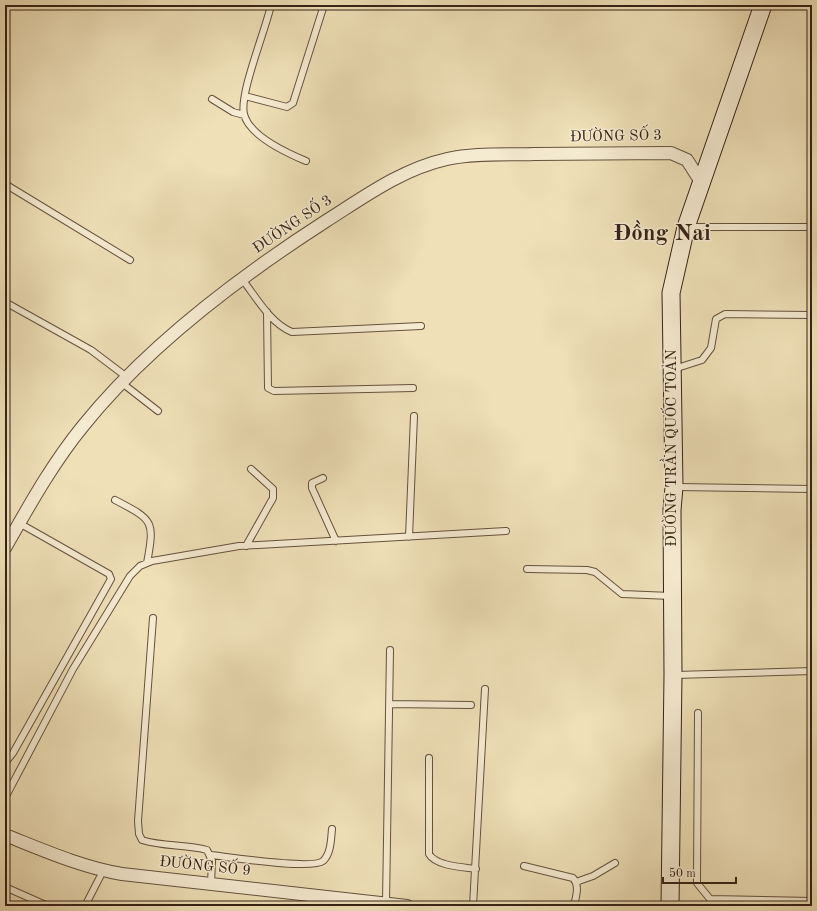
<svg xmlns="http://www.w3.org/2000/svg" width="817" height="911" font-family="'Old Standard TT',serif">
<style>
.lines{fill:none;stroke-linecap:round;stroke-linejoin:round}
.lane-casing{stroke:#64523e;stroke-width:8}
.street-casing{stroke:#64523e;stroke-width:14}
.secondary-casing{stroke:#352216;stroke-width:19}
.lane{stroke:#f5ebd1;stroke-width:6}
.street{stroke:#f5ebd1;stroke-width:12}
.secondary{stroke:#f5ebd1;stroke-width:17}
.labels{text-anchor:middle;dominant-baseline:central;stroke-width:3;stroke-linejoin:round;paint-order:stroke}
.street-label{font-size:15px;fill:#352216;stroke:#f5ebd1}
.town-label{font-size:23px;font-weight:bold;fill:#352216;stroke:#f5ebd1}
</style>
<rect width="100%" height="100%" fill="#efe0b8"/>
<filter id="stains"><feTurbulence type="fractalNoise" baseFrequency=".005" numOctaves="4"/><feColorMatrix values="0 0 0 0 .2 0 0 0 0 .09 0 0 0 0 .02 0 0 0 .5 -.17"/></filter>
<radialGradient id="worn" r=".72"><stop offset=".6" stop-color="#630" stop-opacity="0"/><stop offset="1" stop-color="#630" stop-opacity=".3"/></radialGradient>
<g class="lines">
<defs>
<path id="lane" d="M271 5C266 29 239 94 244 114 249 136 287 153 306 161
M245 96 287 107 293 103 324 5
M212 99 233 112 244 115
M5 184 130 260
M688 227H812
M242 279C256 297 270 323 292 332L421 326
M5 302 91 350 128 378
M267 312 268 388 274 391 413 388
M674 369 702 360 711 348 716 319 725 314 812 315
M122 383 158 411
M323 478 312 483V488L336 541
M676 487 812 489
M115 500C153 520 155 520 147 563
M409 537 414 416
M246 546 273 498V489L251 469
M527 569 587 570 595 572 622 594 671 596
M153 618 138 821 139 834 142 840C163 847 186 844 207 850L212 861 211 884
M675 675 812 671
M390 704 471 705
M698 713 697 883 710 899 812 901
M429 758V854C436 866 462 867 476 869
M5 763 13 753 111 579 109 574 19 523
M5 798 73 669 130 576 140 566 152 561 239 546 506 531
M211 855C229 857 312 870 323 861 331 854 331 839 332 829
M524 866 573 878C580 886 576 896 574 906
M576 882 593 876 615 863
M5 887 48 906
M386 903 390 650
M85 906 103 871
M473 906 485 689"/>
<path id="street" d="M5 548C29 506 52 464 83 426 148 345 239 277 326 221 364 197 402 169 447 159 475 153 505 155 534 154 579 154 625 153 671 153L687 160 701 182
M5 835C43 850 81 867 122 874L407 906"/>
<path id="secondary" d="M670 906 673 675 672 510 674 487 671 293 686 227 763 5"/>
</defs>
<!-- lane casing -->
<use href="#lane" class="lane-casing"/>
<!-- street casing -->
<use href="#street" class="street-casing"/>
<!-- secondary casing -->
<use href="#secondary" class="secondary-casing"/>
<!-- lane -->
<use href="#lane" class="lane"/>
<!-- street -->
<use href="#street" class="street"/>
<!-- secondary -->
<use href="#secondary" class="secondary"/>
</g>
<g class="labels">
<!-- street labels -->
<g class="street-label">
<text transform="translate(616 137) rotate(-1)">ĐƯỜNG SỐ 3</text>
<text transform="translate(293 225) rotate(-34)">ĐƯỜNG SỐ 3</text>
<text transform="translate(672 448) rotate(-90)">ĐƯỜNG TRẦN QUỐC TOẢN</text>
<text transform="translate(205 867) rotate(6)">ĐƯỜNG SỐ 9</text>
</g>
<!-- town labels -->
<g class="town-label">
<text x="662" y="233">Đồng Nai</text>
</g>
</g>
<!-- margin -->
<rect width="817" height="911" fill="none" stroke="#efe0b8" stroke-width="20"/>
<rect x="6" y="6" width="805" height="899" fill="none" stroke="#352216" stroke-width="2"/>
<rect x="10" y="10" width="797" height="891" fill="none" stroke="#352216"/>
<!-- scale -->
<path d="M663 877v6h73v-6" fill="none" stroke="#352216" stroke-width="2"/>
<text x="669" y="877" font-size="12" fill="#352216" stroke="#f5ebd1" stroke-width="3" paint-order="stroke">50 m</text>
<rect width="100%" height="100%" filter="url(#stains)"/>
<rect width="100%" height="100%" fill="url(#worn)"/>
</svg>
